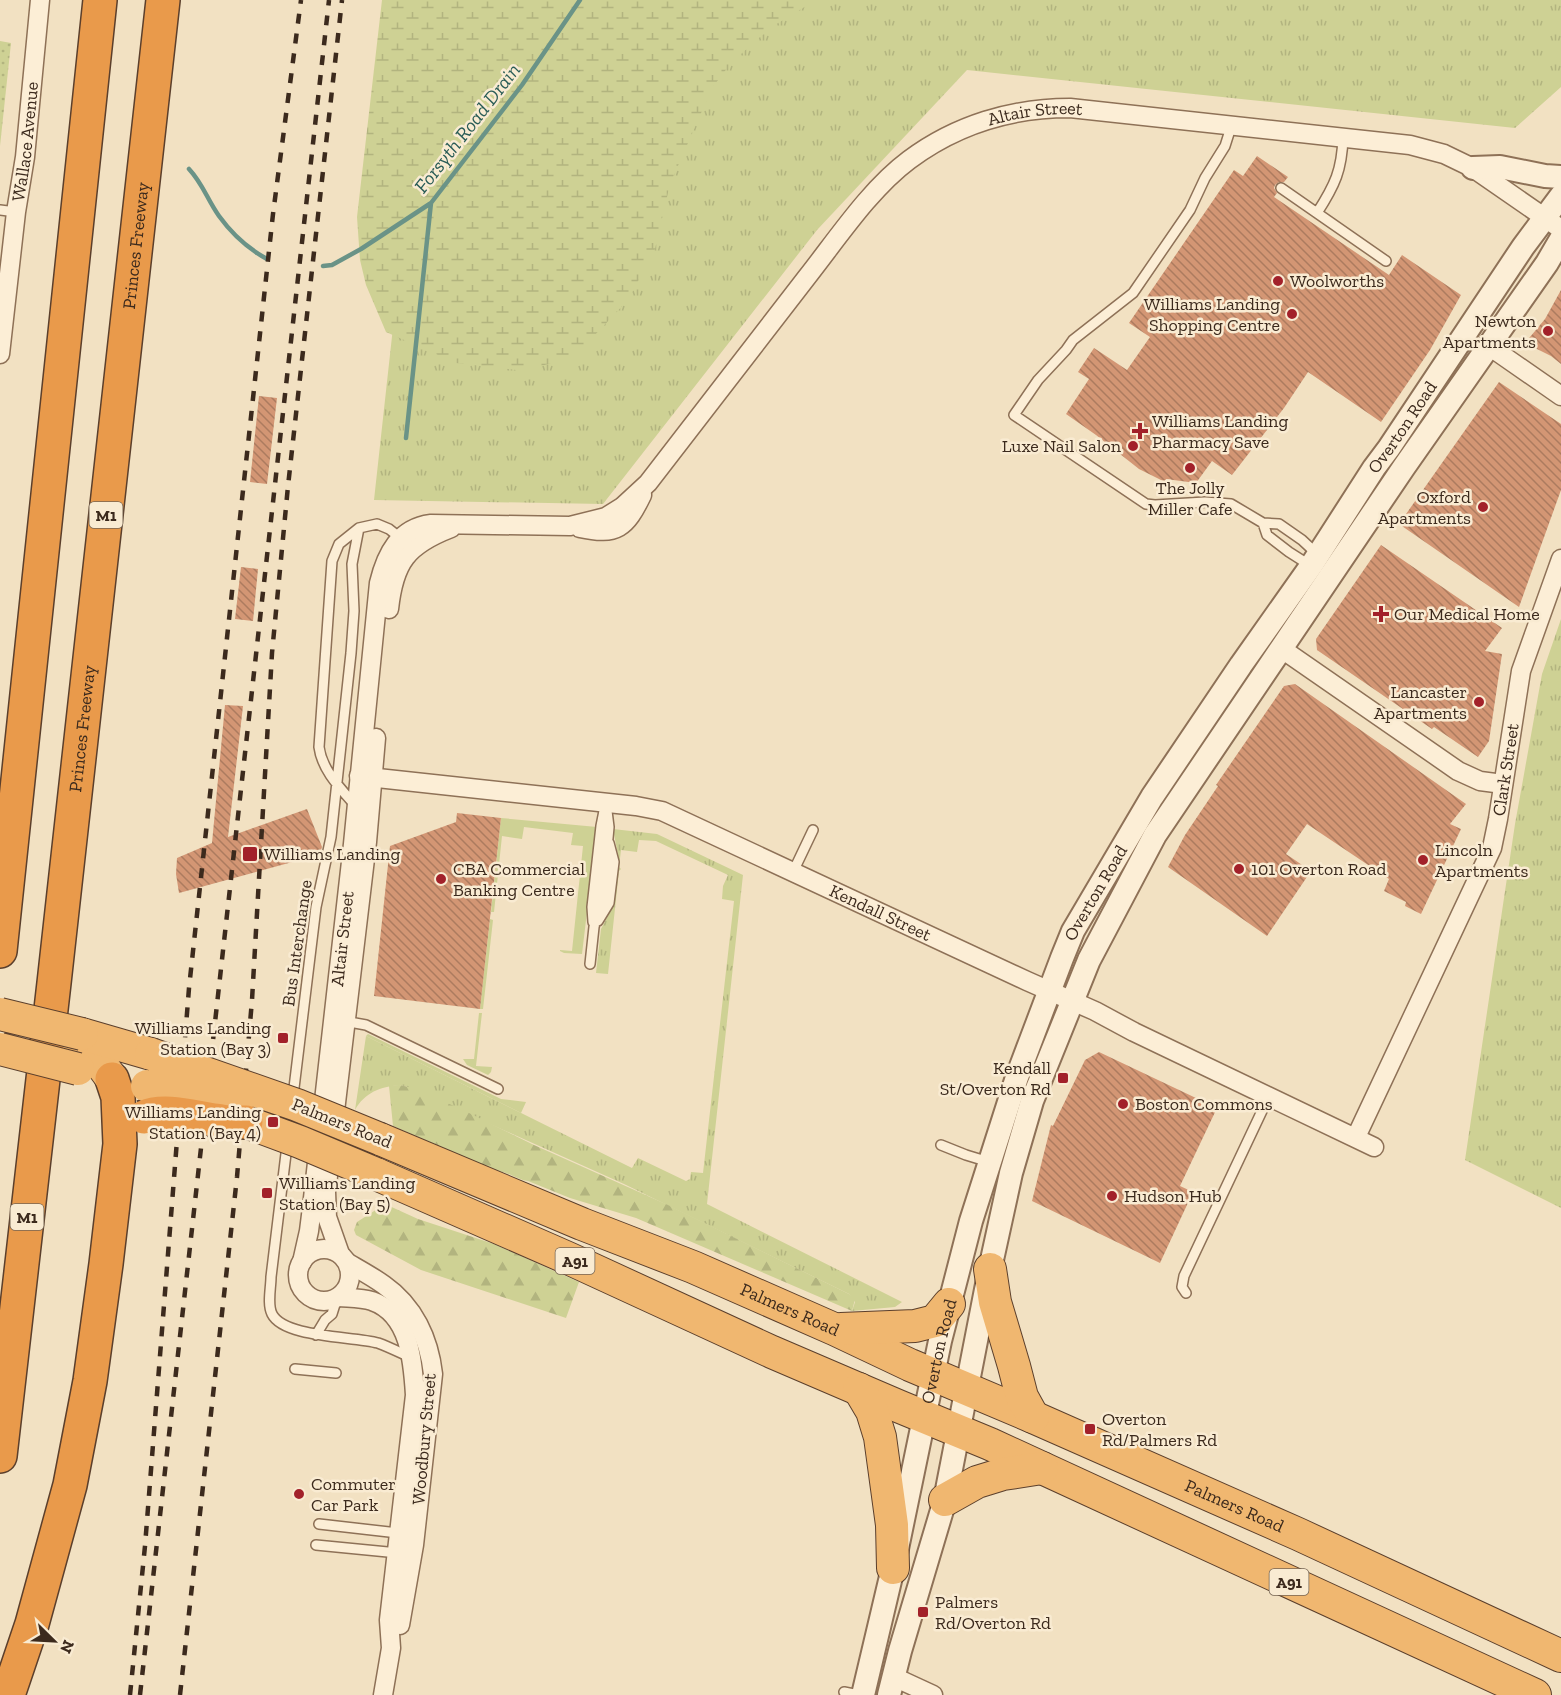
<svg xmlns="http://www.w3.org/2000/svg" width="1561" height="1695" font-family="'Zilla Slab',serif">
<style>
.grass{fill:url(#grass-tufts)}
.forest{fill:url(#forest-firs)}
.wetland{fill:url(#wetland-marsh)}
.park{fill:url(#park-dots)}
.garden{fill:#ced194}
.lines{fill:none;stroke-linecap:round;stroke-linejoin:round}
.stream{stroke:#6a9387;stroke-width:4.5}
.building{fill:url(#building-back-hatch)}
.service-casing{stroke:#8e7157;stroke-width:12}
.minor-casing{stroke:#8e7157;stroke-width:21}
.tertiary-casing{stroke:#8e7157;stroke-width:26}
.trunk-casing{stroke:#5b3f2c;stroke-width:34}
.motorway-casing{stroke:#5b3f2c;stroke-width:36}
.service{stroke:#fceed6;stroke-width:9}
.minor{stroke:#fceed6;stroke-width:18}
.tertiary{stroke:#fceed6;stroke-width:22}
.trunk{stroke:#f0b770;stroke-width:32}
.motorway{stroke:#e99a4b;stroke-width:33}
.rail{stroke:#3c2a1d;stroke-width:4.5;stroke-dasharray:10 10;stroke-linecap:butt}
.trunk-bridge-casing{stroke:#5b3f2c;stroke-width:34;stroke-linecap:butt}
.motorway-bridge-casing{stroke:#5b3f2c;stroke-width:36;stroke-linecap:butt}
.trunk-bridge{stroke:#f0b770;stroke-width:32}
.motorway-bridge{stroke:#e99a4b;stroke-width:33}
.poi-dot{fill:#a2212a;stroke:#f9ebd2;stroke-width:2}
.labels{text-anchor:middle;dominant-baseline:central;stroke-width:5;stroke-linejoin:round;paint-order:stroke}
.shield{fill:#f9ebd2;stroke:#756453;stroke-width:1.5}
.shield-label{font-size:16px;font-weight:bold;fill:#3c2a1d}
.street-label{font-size:18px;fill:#3c2a1d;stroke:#f9ebd2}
.poi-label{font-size:18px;fill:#3c2a1d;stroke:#f9ebd2;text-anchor:start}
.water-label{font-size:20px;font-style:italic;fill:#2b5d57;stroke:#f9ebd2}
</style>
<defs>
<pattern id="grass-tufts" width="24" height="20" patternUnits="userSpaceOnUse" patternTransform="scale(1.5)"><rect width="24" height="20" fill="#ced194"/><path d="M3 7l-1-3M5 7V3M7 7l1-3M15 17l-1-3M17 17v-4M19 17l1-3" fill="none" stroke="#b2b47f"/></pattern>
<pattern id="forest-firs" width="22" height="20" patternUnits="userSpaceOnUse" patternTransform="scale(1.5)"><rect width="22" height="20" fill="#ced194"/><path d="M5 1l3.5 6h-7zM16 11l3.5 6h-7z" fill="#b2b47f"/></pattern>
<pattern id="wetland-marsh" width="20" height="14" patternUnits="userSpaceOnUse" patternTransform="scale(1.5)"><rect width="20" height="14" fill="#ced194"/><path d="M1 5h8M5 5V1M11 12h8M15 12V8" fill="none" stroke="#b2b47f"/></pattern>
<pattern id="park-dots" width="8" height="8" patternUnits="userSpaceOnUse" patternTransform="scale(1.5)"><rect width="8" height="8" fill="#ced194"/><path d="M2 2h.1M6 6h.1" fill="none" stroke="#b2b47f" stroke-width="1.8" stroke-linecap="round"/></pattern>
<pattern id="building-back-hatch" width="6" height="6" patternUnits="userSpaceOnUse" patternTransform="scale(1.5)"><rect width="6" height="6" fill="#d39674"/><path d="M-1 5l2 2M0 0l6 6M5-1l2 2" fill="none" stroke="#ac7b5f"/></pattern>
</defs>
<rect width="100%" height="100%" fill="#f2e1c2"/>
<!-- grass -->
<path class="grass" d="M429 0H1561V87L1515 128 967 70 817 230 603 504 374 500Z
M1561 619V1208L1465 1160 1515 824 1542 674Z
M613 829 657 834 743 875 707 1204 902 1302 895 1307 852 1311 855 1302 849 1294 624 1184 405 1086C386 1084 365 1091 355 1110L366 1036 632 1168 638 1158 686 1181 690 1179 691 1172 703 1173 734 901 722 899 723 886 728 875 656 841 639 840 637 852 621 850 619 867 621 869 619 871 608 974 596 973 601 929 613 906 618 855Z"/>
<!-- forest -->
<path class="forest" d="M399 1085 414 1088 465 1111 534 1145 668 1205 849 1294 855 1299 852 1311 636 1218 570 1198 528 1181C517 1180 509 1172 497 1171L393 1126 389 1086Z
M385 1204 418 1219 494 1244 579 1282 566 1318 421 1270 356 1235 354 1230 357 1222Z"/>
<!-- wetland -->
<path class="wetland" d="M382 0H816L770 28 731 63 712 88 670 184 655 249 628 300 575 356 524 371 456 363 386 332 366 285 360 260 357 217Z"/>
<!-- park -->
<path class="park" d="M0 41 11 43 0 146Z"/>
<!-- garden -->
<path class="garden" d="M501 818 597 827 582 954 564 953 560 951V950L572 951 583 846 571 845 573 833 524 827 522 839 502 836 494 912H491Z
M490 919 493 920 483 1009H480Z
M479 1013H482L476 1066 492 1067 491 1072 488 1075 467 1065 463 1059H474Z
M368 1034 501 1099 526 1102 521 1113 366 1036Z"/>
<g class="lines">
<!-- stream -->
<path class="stream" d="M189 169C203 184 207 199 219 216 232 234 247 248 267 259
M323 266 332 265 361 249 431 203 522 85 580 0
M406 438 431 203"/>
</g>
<!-- building -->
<path class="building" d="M1257 156 1288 177 1284 182H1279L1275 185 1274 188 1277 193 1274 197 1389 275 1402 255 1461 295 1430 350 1381 422 1308 372 1284 408 1232 475 1212 461 1196 483 1166 479 1165 482 1139 469 1096 435 1066 414 1089 379 1078 372 1094 348 1127 370 1150 337 1129 323 1234 170 1243 176Z
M1561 290V364L1551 356 1525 343 1545 319Z
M1499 382 1561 424V490L1519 607 1399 524Z
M259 396 277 398 267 484 250 482Z
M1381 545 1502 628 1485 651 1502 654 1489 741 1478 757 1434 727 1432 729 1317 650 1316 639Z
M241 567 258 569 253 621 235 619Z
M1295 684 1466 804 1450 824 1461 829 1421 914 1405 906 1406 902 1384 891 1389 879 1307 824 1286 854 1311 871 1267 936 1168 867 1185 835 1218 786 1216 785 1284 686Z
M225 705 243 706 228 837 307 809 322 847 321 850 296 861 179 893 176 874 177 858 212 843Z
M457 813 501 818 480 1009 374 996 390 846 456 822Z
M1099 1052 1217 1108 1180 1186 1193 1192 1160 1263 1032 1201 1051 1125 1053 1126 1085 1060Z"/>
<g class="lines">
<defs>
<path id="service" d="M1232 124 1225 146 1205 178 1190 210 1133 293 1073 340 1066 350 1038 380 1014 415 1146 504 1155 505 1205 502 1231 504 1263 523 1279 524 1302 540 1317 554
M1281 188 1386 261
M0 210 16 212
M1317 213C1335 185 1342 170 1343 137
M1263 523 1267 535 1289 552 1311 566
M359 528 352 564 354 611 351 653 331 837 316 907 271 1277C271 1288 267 1304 272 1314 284 1338 353 1336 378 1343 389 1347 401 1353 412 1358
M355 805C340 788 322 770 319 747L332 561 339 544 359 528 377 524 389 529 403 540
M793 872 813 830
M598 921 609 903 614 862 609 843
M593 922 592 907 601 826 604 811
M590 964 594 927 600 903 608 838 609 827 606 803
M344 1021 366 1025 498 1089
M941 1145 966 1155 989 1162
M1186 1293 1182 1287 1184 1276 1269 1096
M316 1335 325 1320 332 1314 337 1298
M295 1369 336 1373
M319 1524 398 1533
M316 1545 398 1553
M844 1692 859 1695"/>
<g id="minor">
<path d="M1489 346 1561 396"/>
<path id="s1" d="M0 354 16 212 25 157 40 0"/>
<path d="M580 528C617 536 626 528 642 495"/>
<path d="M389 609C394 562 407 545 451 528"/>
<path d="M1282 649 1458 771 1480 781 1503 784"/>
<path id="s2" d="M359 776 636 806 662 811 1027 981 1095 1011 1134 1032 1374 1147"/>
<path d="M333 1128 367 842 376 738"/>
<path id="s3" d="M1356 1137 1492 848 1498 819 1521 671 1561 559"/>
<path d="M328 1176 326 1192 327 1217 340 1254"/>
<circle cx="324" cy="1275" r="26"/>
<path id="s4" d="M302 1262 309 1231 312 1207 353 844 379 583C386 554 399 528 431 524L570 526 606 517 622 507 648 483C701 414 754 346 807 277 837 239 870 189 909 160 956 125 1012 108 1070 108L1410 145 1444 154 1473 168 1561 229"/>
<path d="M348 1263C360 1270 373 1277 384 1285 414 1306 429 1339 433 1374L414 1545 400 1625"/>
<path d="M339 1297C350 1298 362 1298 372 1301 410 1314 413 1362 415 1395L389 1620 391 1648 383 1695"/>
<path d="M894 1677 933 1695"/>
</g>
<g id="tertiary">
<path d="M1473 168 1500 167 1545 176 1561 177"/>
<path id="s5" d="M863 1695 893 1568 940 1341 971 1221 1017 1077 1062 958 1073 931 1152 797 1241 665 1311 566 1374 468 1389 448 1523 247 1561 196"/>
<path d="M889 1695 900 1651 945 1500 990 1269 1011 1173 1032 1101 1089 960 1155 835 1404 467 1547 263 1561 239"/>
</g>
<g id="trunk">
<path d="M60 1029 101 1064 112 1079"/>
<path d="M82 1034 151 1054"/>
<path id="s6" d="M380 1139 582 1224 693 1267 834 1329 910 1365 1033 1417 1298 1534 1561 1656"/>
<path d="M376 1174 570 1259 772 1352 898 1406 990 1444 1535 1695"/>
<path d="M990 1269 995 1302 1014 1366 1022 1397 1033 1417"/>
<path d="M841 1329 915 1326 935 1321 949 1304"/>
<path d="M859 1389 872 1411 880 1437 892 1525 893 1568"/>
<path d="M945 1500 977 1482 1003 1474 1042 1468"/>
</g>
<g id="motorway">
<path d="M0 951 100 0"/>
<path id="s7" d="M0 1456 54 983 163 0"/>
<path d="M8 1695 32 1624 70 1485 90 1381 106 1264 120 1144 118 1097 112 1079"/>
</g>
</defs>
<!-- service casing -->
<use href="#service" class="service-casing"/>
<!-- minor casing -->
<use href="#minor" class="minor-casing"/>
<!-- tertiary casing -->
<use href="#tertiary" class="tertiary-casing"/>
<!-- trunk casing -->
<use href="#trunk" class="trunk-casing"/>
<!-- motorway casing -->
<use href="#motorway" class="motorway-casing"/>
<!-- service -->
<use href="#service" class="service"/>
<!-- minor -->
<use href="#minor" class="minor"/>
<!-- tertiary -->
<use href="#tertiary" class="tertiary"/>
<!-- trunk -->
<use href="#trunk" class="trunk"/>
<!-- motorway -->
<use href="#motorway" class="motorway"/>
<!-- rail -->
<path class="rail" d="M130 1695 145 1546 189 988 273 214 301 0
M140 1695 329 0
M180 1695 237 1177 252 1000 272 653 288 486 342 0"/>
<defs>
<path id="trunk-bridge" d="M0 1014 82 1034
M0 1049 78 1069
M151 1054 297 1105 380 1139
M147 1086 214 1104 234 1112 246 1122 300 1142 376 1174"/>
<path id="motorway-bridge" d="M144 1117C166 1107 199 1119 222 1121 230 1122 238 1122 246 1122"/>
</defs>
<!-- trunk-bridge casing -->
<use href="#trunk-bridge" class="trunk-bridge-casing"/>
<!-- motorway-bridge casing -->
<use href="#motorway-bridge" class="motorway-bridge-casing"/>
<!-- trunk-bridge -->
<use href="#trunk-bridge" class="trunk-bridge"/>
<!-- motorway-bridge -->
<use href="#motorway-bridge" class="motorway-bridge"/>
</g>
<!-- markers -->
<g class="poi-dot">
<circle cx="1278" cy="281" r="6"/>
<circle cx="1292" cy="314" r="6"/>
<circle cx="1548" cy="331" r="6"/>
<path d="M1137 422h6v6h6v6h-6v6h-6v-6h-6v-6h6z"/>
<circle cx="1133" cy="446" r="6"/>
<circle cx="1190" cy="468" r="6"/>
<circle cx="1483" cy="507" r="6"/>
<path d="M1378 605h6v6h6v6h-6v6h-6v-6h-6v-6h6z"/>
<circle cx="1479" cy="702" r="6"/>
<rect x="242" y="846" width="16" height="16" rx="3"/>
<circle cx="1423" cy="860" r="6"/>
<circle cx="1239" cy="869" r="6"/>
<circle cx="441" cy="879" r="6"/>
<rect x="277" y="1032" width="12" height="12" rx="3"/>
<rect x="1057" y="1072" width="12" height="12" rx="3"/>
<circle cx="1123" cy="1104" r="6"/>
<rect x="267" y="1116" width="12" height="12" rx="3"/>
<rect x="261" y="1187" width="12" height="12" rx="3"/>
<circle cx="1112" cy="1196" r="6"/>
<rect x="1084" y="1423" width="12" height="12" rx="3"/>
<circle cx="299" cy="1494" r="6"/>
<rect x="917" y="1606" width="12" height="12" rx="3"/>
</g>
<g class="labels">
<!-- shield labels -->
<g class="shield">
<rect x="89.5" y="502" width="33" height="26" rx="4.5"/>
<rect x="10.5" y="1204" width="33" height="26" rx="4.5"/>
<rect x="555.5" y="1248" width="39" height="26" rx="4.5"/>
<rect x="1269.5" y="1569" width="39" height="26" rx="4.5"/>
</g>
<g class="shield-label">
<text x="106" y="515">M1</text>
<text x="27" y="1217">M1</text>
<text x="575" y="1261">A91</text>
<text x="1289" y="1582">A91</text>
</g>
<!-- street labels -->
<g class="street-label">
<text stroke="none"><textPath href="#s4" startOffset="1551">Altair Street</textPath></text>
<text stroke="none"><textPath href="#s1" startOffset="214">Wallace Avenue</textPath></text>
<text stroke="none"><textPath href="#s7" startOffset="1218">Princes Freeway</textPath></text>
<text stroke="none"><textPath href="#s5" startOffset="1396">Overton Road</textPath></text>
<text stroke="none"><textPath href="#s7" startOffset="732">Princes Freeway</textPath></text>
<text stroke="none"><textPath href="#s3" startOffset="399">Clark Street</textPath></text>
<text stroke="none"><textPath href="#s5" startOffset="838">Overton Road</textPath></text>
<text stroke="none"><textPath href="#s2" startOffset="546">Kendall Street</textPath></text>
<text stroke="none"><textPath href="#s4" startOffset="326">Altair Street</textPath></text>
<text transform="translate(297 943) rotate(-82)">Bus Interchange</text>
<text transform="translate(342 1123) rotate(22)">Palmers Road</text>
<text stroke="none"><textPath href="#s6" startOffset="444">Palmers Road</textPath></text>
<text stroke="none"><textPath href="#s5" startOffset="352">Overton Road</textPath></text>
<text transform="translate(424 1439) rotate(-85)">Woodbury Street</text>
<text stroke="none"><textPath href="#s6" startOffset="930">Palmers Road</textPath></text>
</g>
<!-- poi labels -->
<g class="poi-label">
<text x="1290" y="281">Woolworths</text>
<text x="1280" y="304" text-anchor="end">Williams Landing<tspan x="1280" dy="21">Shopping Centre</tspan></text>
<text x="1536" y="321" text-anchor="end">Newton<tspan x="1536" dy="21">Apartments</tspan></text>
<text x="1152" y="421">Williams Landing<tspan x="1152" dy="21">Pharmacy Save</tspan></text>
<text x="1121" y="446" text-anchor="end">Luxe Nail Salon</text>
<text x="1190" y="488" text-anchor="middle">The Jolly<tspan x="1190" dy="21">Miller Cafe</tspan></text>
<text x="1471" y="497" text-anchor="end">Oxford<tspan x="1471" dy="21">Apartments</tspan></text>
<text x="1394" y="614">Our Medical Home</text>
<text x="1467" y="692" text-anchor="end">Lancaster<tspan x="1467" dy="21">Apartments</tspan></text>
<text x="1435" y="850">Lincoln<tspan x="1435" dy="21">Apartments</tspan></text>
<text x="264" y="854">Williams Landing</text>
<text x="453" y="869">CBA Commercial<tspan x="453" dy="21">Banking Centre</tspan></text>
<text x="1251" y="869">101 Overton Road</text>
<text x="271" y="1028" text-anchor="end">Williams Landing<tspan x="271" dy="21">Station (Bay 3)</tspan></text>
<text x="1051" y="1068" text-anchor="end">Kendall<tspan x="1051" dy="21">St/Overton Rd</tspan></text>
<text x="1135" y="1104">Boston Commons</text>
<text x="261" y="1112" text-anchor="end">Williams Landing<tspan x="261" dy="21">Station (Bay 4)</tspan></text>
<text x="279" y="1183">Williams Landing<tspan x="279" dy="21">Station (Bay 5)</tspan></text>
<text x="1124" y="1196">Hudson Hub</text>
<text x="1102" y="1419">Overton<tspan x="1102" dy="21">Rd/Palmers Rd</tspan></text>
<text x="311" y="1484">Commuter<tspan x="311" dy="21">Car Park</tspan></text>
<text x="935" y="1602">Palmers<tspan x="935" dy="21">Rd/Overton Rd</tspan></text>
</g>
<!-- water labels -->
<g class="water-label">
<text transform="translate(467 128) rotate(-52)">Forsyth Road Drain</text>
</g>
</g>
<!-- north arrow -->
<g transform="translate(54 1641) rotate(114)" stroke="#f9ebd2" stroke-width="4.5" paint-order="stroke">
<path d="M0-4.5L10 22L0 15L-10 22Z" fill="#3c2a1d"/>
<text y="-9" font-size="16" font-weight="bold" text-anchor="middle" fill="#3c2a1d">N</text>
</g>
</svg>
